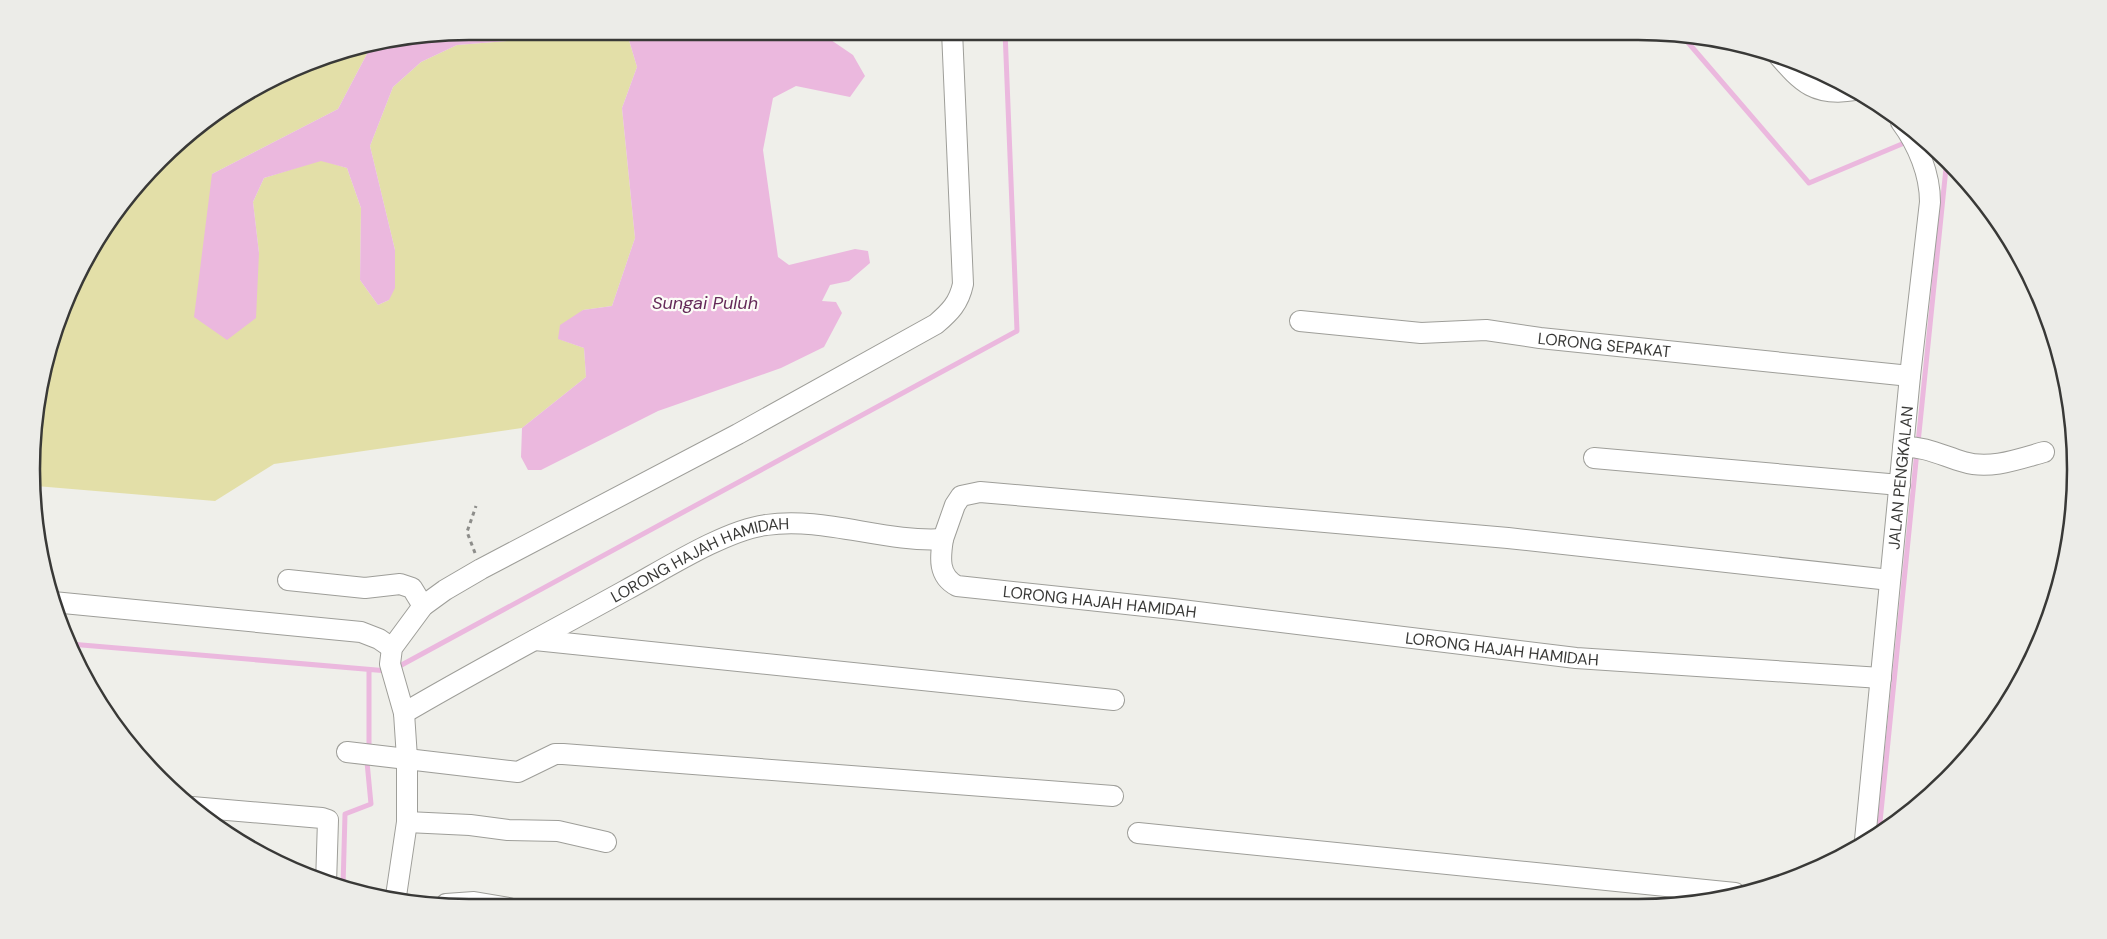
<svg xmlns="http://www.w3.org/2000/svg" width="2107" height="939" font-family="'DM Sans',sans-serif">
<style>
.green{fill:#e3dfa8}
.water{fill:#ebb8de}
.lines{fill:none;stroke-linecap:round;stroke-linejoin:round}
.stream{stroke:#ebb8de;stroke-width:5}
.minor-casing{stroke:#9e9e99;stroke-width:22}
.path{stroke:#8d8d8a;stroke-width:3;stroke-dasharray:4 4;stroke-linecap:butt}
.minor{stroke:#fff;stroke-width:20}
.labels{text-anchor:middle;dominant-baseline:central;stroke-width:4.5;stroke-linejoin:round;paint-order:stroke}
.street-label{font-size:16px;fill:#393937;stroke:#fcfcf7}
.water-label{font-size:18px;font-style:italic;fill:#652a59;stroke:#fcfcf7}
.rim{fill:none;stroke:#393937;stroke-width:2.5}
</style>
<rect width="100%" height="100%" fill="#efefea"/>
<!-- green -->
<path class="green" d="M618 32 629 40 637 67 622 108 635 238 612 306 583 310 559 339 584 348 586 377 522 428 274 464 215 501 36 486 40 384 90 251 181 140 251 90 328 55 370 48 338 109 212 174 259 253 253 202 264 178 321 160 347 168 361 208 360 280 378 305 389 300 395 250 370 146 393 87 421 62 457 45Z"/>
<!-- water -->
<path class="water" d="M470 31H754L831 40 853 55 865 76 850 97 796 86 773 98 763 150 778 257 789 265 855 249 868 251 870 263 849 281 830 285 822 301 836 302 842 313 824 347 781 368 658 411 541 470H528L521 457 522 428 586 377 584 348 558 339 560 325 583 310 612 306 635 238 622 108 637 67 629 40 618 32 457 45 421 62 393 87 370 146 395 250V288L389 300 378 305 360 280 361 208 347 168 321 161 264 178 253 202 259 253 256 318 227 340 194 317 212 174 338 109 370 48Z"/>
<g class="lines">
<!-- stream -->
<path class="stream" d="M1685 39 1809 183 1909 141
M1918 443 1946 168 1944 159
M70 644 388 671
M396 668 1017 331 1005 31
M369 670V749
M1879 832 1917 451
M343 887 345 814 371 804 367 762"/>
<defs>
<g id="minor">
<path d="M1777 54C1802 83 1815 97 1856 90"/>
<path id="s1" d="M1300 321 1421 333 1486 330 1540 338 1910 376"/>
<path d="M1903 447C1925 446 1943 456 1964 462 1990 470 2019 459 2044 452"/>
<path d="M1594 458 1900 485"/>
<path d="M943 539 955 505 961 496 980 492 1508 538 1890 580"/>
<path d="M288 580 365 588 400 584 412 588 423 606"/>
<path d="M53 602 361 632 379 639 392 648"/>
<path d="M535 640 1114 700"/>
<path id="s2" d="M404 713C477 670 552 631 626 590 663 570 725 530 766 525 823 516 885 543 943 539 940 558 938 576 957 586L1173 609 1576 658 1881 678"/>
<path d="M347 752 518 772 555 754H563L1113 796"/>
<path d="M192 807 322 818 328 820 326 884"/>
<path d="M407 822 470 825 508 830 558 831 606 842"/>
<path d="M1138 833 1735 893"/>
<path id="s3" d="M1865 840 1910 376 1930 202C1930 174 1918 145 1901 122"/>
<path d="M396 896 407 822V758L404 713 390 664 392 648 423 606 445 590 481 569 738 434 936 324C950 312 959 303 963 284L952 31"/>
<path d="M446 904 474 902 509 908"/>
</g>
</defs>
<!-- minor casing -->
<use href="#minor" class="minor-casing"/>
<!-- path -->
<path class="path" d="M475 553 467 532 476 506"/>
<!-- minor -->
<use href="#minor" class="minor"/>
</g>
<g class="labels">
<!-- street labels -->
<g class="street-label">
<text stroke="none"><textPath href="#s1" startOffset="306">LORONG SEPAKAT</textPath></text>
<text stroke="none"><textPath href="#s3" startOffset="364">JALAN PENGKALAN</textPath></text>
<text stroke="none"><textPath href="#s2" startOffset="335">LORONG HAJAH HAMIDAH</textPath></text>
<text stroke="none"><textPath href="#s2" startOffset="784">LORONG HAJAH HAMIDAH</textPath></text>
<text stroke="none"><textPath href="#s2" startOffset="1189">LORONG HAJAH HAMIDAH</textPath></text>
</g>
<!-- water labels -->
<g class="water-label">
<text x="705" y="303">Sungai Puluh</text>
</g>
</g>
<!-- crop -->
<path d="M0 0H2107V939H0ZM469 40H1638A429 429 0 0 1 2067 469V470A429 429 0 0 1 1638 899H469A429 429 0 0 1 40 470V469A429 429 0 0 1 469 40Z" fill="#ecece8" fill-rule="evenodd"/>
<path class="rim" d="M469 40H1638A429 429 0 0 1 2067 469V470A429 429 0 0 1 1638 899H469A429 429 0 0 1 40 470V469A429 429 0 0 1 469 40Z"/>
</svg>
